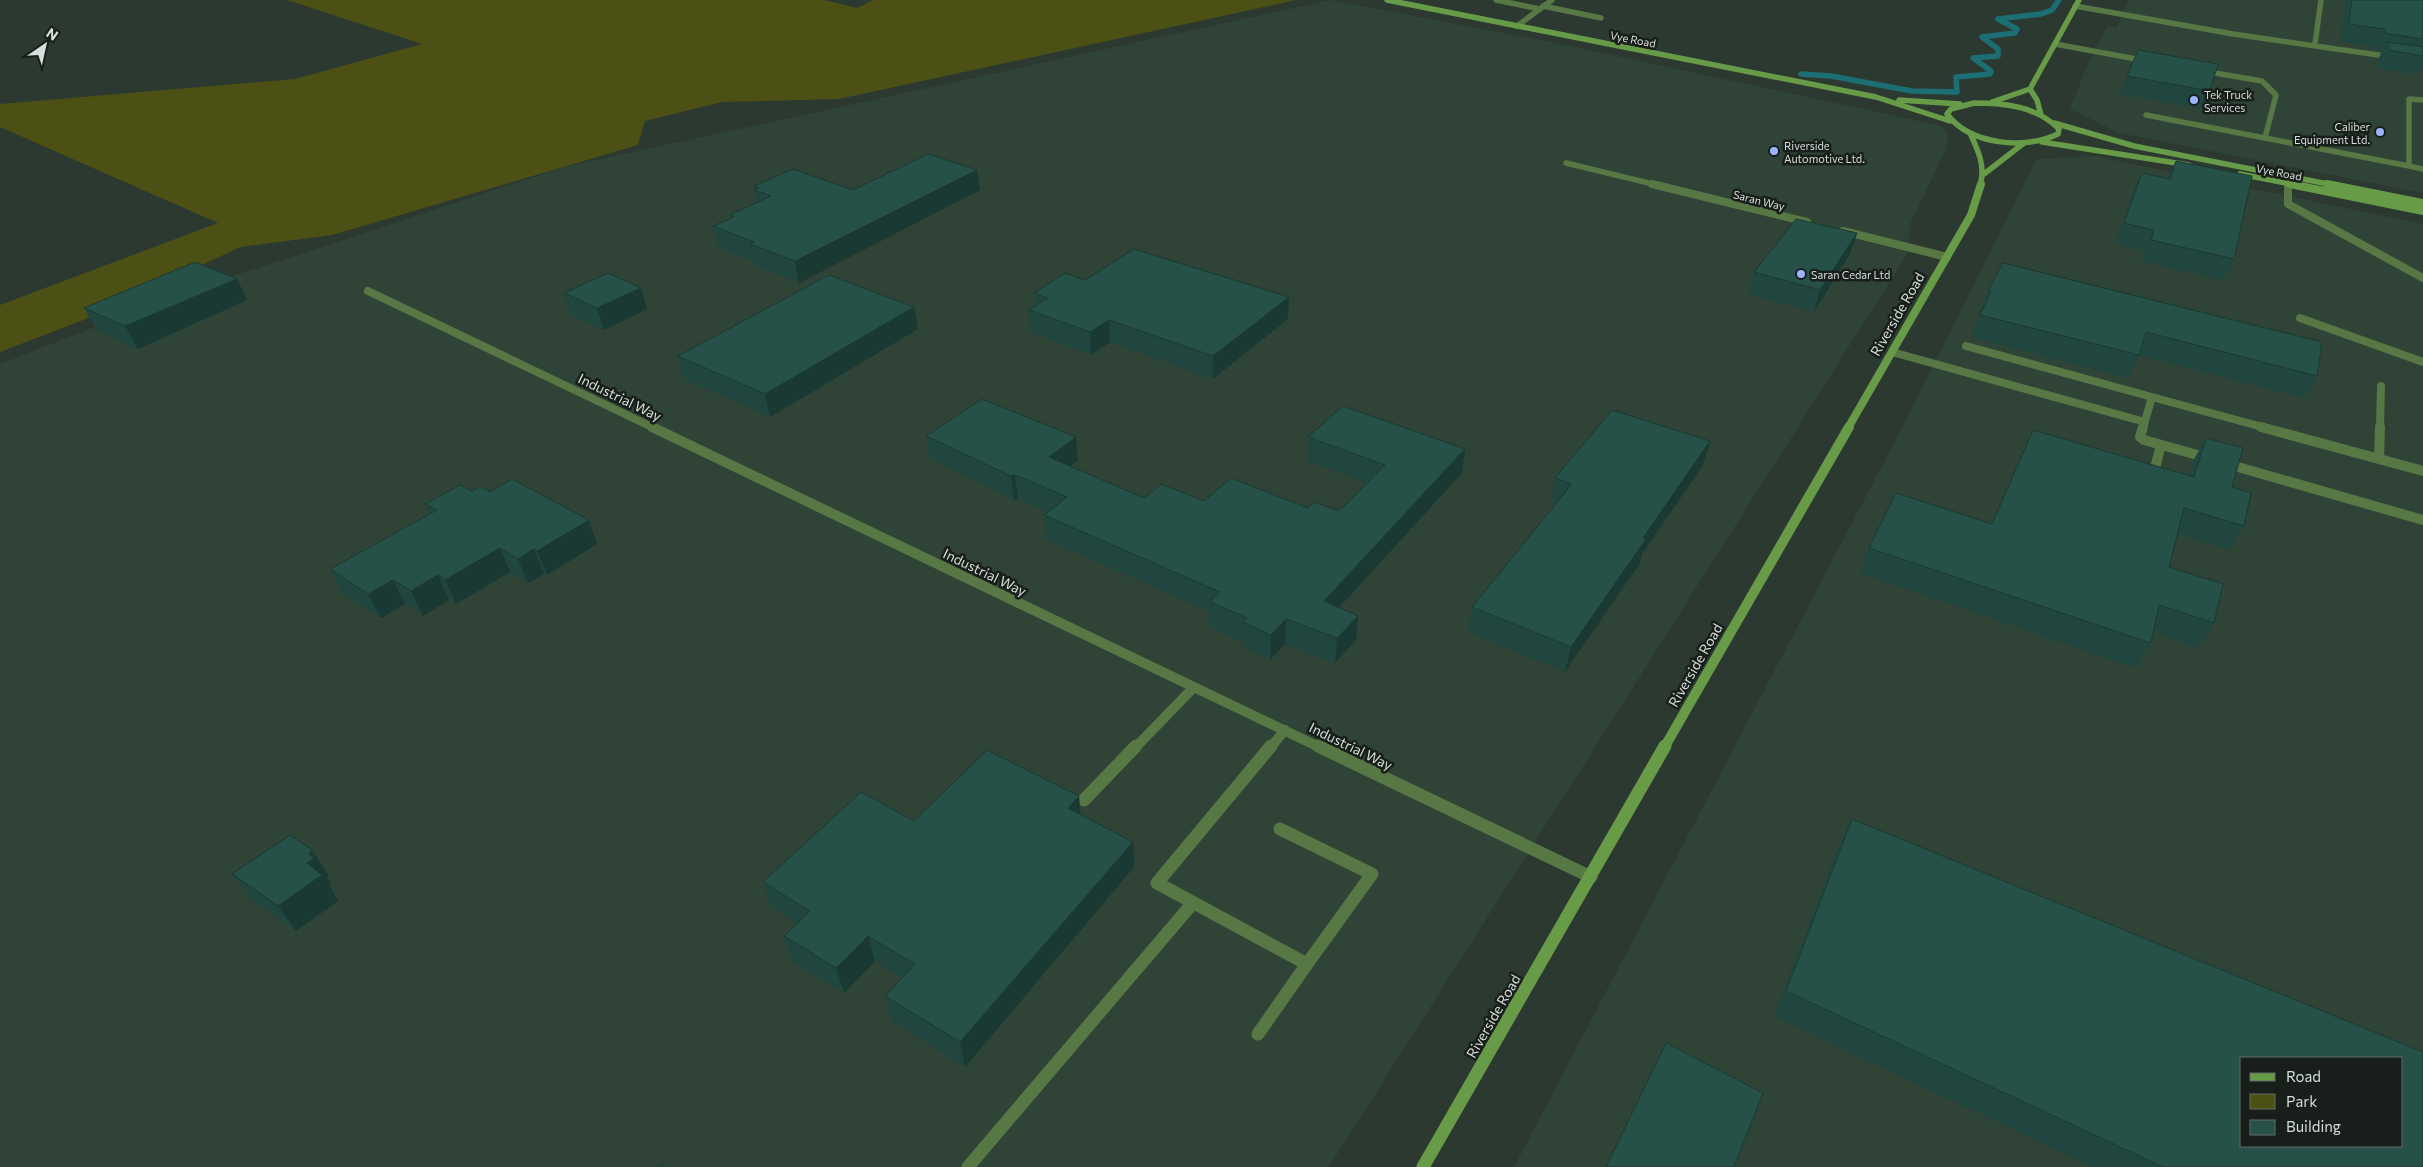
<svg xmlns="http://www.w3.org/2000/svg" width="2423" height="1167" font-family="Commissioner,sans-serif">
<style>
.built{fill:#2f4337;fill-rule:evenodd}
.green{fill:#4d5015}
.lines{fill:none;stroke-linecap:round;stroke-linejoin:round}
.stream{stroke:#1b6e74;stroke-width:5.5}
.lane-far3{stroke:#577744;stroke-width:5.5}
.lane-far2{stroke:#577744;stroke-width:8}
.lane-far1{stroke:#577744;stroke-width:10}
.lane{stroke:#577744;stroke-width:13}
.street-far3{stroke:#577744;stroke-width:5.5}
.street-far2{stroke:#577744;stroke-width:8}
.street-far1{stroke:#577744;stroke-width:10}
.street{stroke:#577744;stroke-width:13}
.secondary-far3{stroke:#689b48;stroke-width:5.5}
.secondary-far2{stroke:#689b48;stroke-width:8}
.secondary-far1{stroke:#689b48;stroke-width:10}
.secondary{stroke:#689b48;stroke-width:13}
.wall{fill:#21463f}
.shaded-wall{fill:#1b3933}
.building{fill:#265149;stroke:#1b3933;fill-rule:evenodd}
.poi-dot{fill:#9cb4fd;stroke:#181e1a;stroke-width:2}
.labels{text-anchor:middle;dominant-baseline:central;stroke-width:5;stroke-linejoin:round;paint-order:stroke}
.far-street-label{font-size:11px;fill:#d6ded9;stroke:#181e1a}
.far-poi-label{font-size:11px;fill:#d6ded9;stroke:#181e1a;text-anchor:start}
.street-label{font-size:14px;fill:#d6ded9;stroke:#181e1a}
</style>
<rect width="100%" height="100%" fill="#2c3930"/>
<!-- built -->
<path class="built" d="M1331 0 1541 40 1874 111 1941 126 1948 134 1947 148 1910 224 1907 255 1329 1167H0V364L182 293 564 167Z
M2129 0H2423V193L2119 133 2070 109 2085 71 2107 26 2117 27Z
M2094 156 2423 224V1167H1514L1906 420 2037 159ZM2242 1058H2402V1146H2242Z"/>
<!-- green -->
<path class="green" d="M287 0H824L857 8 873 0H1296L839 99 722 102 645 121 638 145 332 235 240 247 104 312 0 352V305L218 223 0 127V104L295 79 422 44Z"/>
<g class="lines">
<!-- stream -->
<path class="stream" d="M1801 74 1831 76 1912 91 1957 92 1956 77 1990 74 1991 71 1973 58 1998 56V49L1982 37 2015 33 2017 29 1998 19 2041 14 2052 10 2059 0"/>
<!-- lane-far3 -->
<path class="lane-far3" d="M1496 0 1540 9
M1543 6 1601 18
M2075 6 2233 34 2392 57
M1517 26 1552 0
M2055 44 2147 61
M2315 44 2321 0
M2423 100 2409 99V166L2423 169
M2146 115 2265 138 2276 95 2262 81 2203 71
M2265 138 2409 166
M2288 183V185"/>
<!-- lane-far2 -->
<path class="lane-far2" d="M2288 184V204L2423 278
M2300 318 2423 362
M1966 346 2152 397
M1892 352 2145 422
M2143 428 2152 397 2266 428
M2380 428 2381 386"/>
<!-- lane-far1 -->
<path class="lane-far1" d="M2143 427 2140 437 2144 440 2208 458
M2261 427 2423 471
M2379 459 2380 427
M2224 463 2423 520
M2153 476 2161 445
M1135 748 1194 687
M1270 748 1285 730"/>
<!-- lane -->
<path class="lane" d="M1084 800 1136 746
M1280 829 1372 874 1307 964
M1258 1034 1307 964 1157 883 1271 746
M968 1167 1192 904"/>
<!-- street-far3 -->
<path class="street-far3" d="M1566 163 1657 185"/>
<!-- street-far2 -->
<path class="street-far2" d="M1652 184 1807 222
M1843 231 1947 257
M368 291 654 428"/>
<!-- street-far1 -->
<path class="street-far1" d="M652 427 1321 748"/>
<!-- street -->
<path class="street" d="M1318 746 1591 877"/>
<!-- secondary-far3 -->
<path class="secondary-far3" d="M1387 0 1876 97 1950 121
M2030 89 2037 100 2041 115
M1899 100 1960 104
M1992 102 2030 89 2079 0
M1974 103C2005 103 2036 106 2059 129L2058 134C2025 150 1970 145 1947 114L1951 109Z
M2054 123 2134 146 2333 185
M1970 133C1978 150 1986 167 1980 185
M2042 142 2189 165
M1984 174 2024 143
M2240 174 2296 185"/>
<!-- secondary-far2 -->
<path class="secondary-far2" d="M2290 184 2423 211
M2327 184 2423 203
M1848 428 1971 215 1981 184"/>
<!-- secondary-far1 -->
<path class="secondary-far1" d="M1664 748 1849 427"/>
<!-- secondary -->
<path class="secondary" d="M1423 1167 1665 746"/>
</g>
<!-- wall -->
<path class="wall" d="M2346 0H2423V64L2417 75 2379 68 2378 60 2382 51 2376 50 2375 47 2340 41Z
M2138 50 2210 91 2201 109 2120 94Z
M2176 161 2234 259 2223 280 2141 261 2144 251 2115 244 2133 193 2142 173 2168 178Z
M754 186 853 190H980L799 283 755 265 754 261 718 247 713 226 731 218 730 215 756 203 754 190 755 189Z
M1857 233 1850 254 1814 312 1748 294 1754 272Z
M237 279 247 300 138 349 97 330 84 308Z
M1085 280 1289 297 1288 319 1213 379 1110 342 1091 355 1031 332 1029 310 1035 306 1034 293Z
M1988 291 2317 376 2304 398 2139 355 2128 378 1971 337Z
M564 293 647 309 604 330 571 315Z
M914 307 918 329 770 417 684 379 678 356Z
M926 436 1078 460 1070 467 1144 498 1204 501 1308 508 1339 511 1367 483 1307 461 1308 437 1462 473 1339 608 1358 616 1356 640 1335 663 1285 644 1270 660 1243 647V642L1210 627V612L1046 539 1044 515 1048 512 1018 499 1014 500 930 459Z
M2206 438 2232 487 2244 526 2229 550 2177 534 2169 567 2214 623 2198 648 2153 632 2151 643 2136 668 1860 573 1869 548 1992 524 2023 454 2189 476 2193 461Z
M1703 465 1642 554 1640 563 1565 672 1468 632 1472 607 1556 504 1551 502 1555 478Z
M472 491 490 492 597 544 547 575 544 574 528 583 510 572 456 604 449 600 423 616 405 604 381 618 343 594 330 569 430 514 425 504Z
M1079 796 1080 814 1133 842 1134 867 965 1067 892 1021 885 996 902 978 875 961 844 993 792 961 784 936 797 923 771 907 763 882 914 821Z
M1852 819 2423 1167H2092L1774 1016 1840 844Z
M232 874 328 875 327 878 331 884 329 885 338 901 296 931 251 899Z"/>
<!-- shaded-wall -->
<path class="shaded-wall" d="M977 170 980 190 799 283 795 261Z
M1857 233 1850 254 1814 312 1820 290Z
M237 279 247 300 138 349 125 326Z
M641 288 647 309 604 330 597 308Z
M1289 297 1288 319 1213 379V356Z
M914 307 918 329 770 417 765 394Z
M1109 320 1110 342 1091 355 1090 332Z
M1076 437 1078 460 1051 481 1049 457Z
M1710 441 1703 465 1642 554 1640 563 1565 672 1571 647 1643 538Z
M1465 449 1462 473 1322 626 1324 601Z
M1015 475 1018 499 1014 500 1011 476Z
M589 520 597 544 547 575 537 551Z
M500 548 510 572 456 604 445 580Z
M534 549 544 574 528 583 518 559Z
M438 575 449 600 423 616 411 591Z
M393 580 405 604 381 618 368 594Z
M1358 616 1356 640 1335 663 1337 638Z
M1286 619 1285 644 1270 660 1271 635Z
M1079 796 1081 821 1068 808Z
M1133 842 1134 867 965 1067 960 1042Z
M312 850 328 875 327 878 331 884 329 885 338 901 296 931 278 906 307 863 309 854Z
M868 936 875 961 844 993 836 968Z"/>
<!-- building -->
<path class="building" d="M2352 0H2423V39L2385 33 2384 29 2349 24Z
M2387 42 2423 47V56L2389 50Z
M2138 50 2218 64 2210 91 2127 76Z
M928 154 977 170 795 261 750 244 754 242 713 226 734 217 730 215 771 196 754 190 759 188 754 186 793 169 853 190Z
M2176 161 2252 176 2234 259 2151 240 2154 230 2124 223 2142 173 2170 179Z
M1796 219 1857 233 1820 290 1754 272Z
M1134 249 1289 297 1213 356 1109 320 1090 332 1029 310 1048 298 1034 293 1065 273 1085 280Z
M195 262 237 279 125 326 84 308Z
M2003 263 2322 342 2317 376 2146 332 2139 355 1980 315 1991 292 1988 291Z
M608 273 641 288 597 308 564 293Z
M829 275 914 307 765 394 678 356Z
M982 399 1076 437 1049 457 1144 498 1161 484 1204 501 1231 478 1308 508 1314 502 1339 511 1385 465 1308 437 1343 406 1465 449 1324 601 1358 616 1337 638 1286 619 1271 635 1243 622 1247 618 1210 602 1220 592 1044 515 1067 497 1015 475 1011 476 926 436Z
M1612 410 1710 441 1643 538 1646 539 1571 647 1472 607 1572 484 1555 478Z
M2033 430 2194 477 2206 438 2243 448 2232 487 2251 493 2244 526 2184 508 2169 567 2223 584 2214 623 2159 605 2151 643 1869 548 1896 493 1992 524Z
M512 479 589 520 537 551 534 549 518 559 500 548 445 580 438 575 411 591 393 580 368 594 330 569 437 510 425 504 460 485 472 491 480 486 490 492Z
M987 750 1079 796 1068 808 1133 842 960 1042 885 996 915 964 868 936 836 968 784 936 810 911 763 882 861 792 914 821Z
M1852 819 2423 1052V1167H2163L1786 991ZM2242 1058H2402V1146H2242Z
M290 835 312 850 309 854 314 858 307 863 322 875 278 906 232 874Z
M1666 1043 1763 1093 1734 1167H1606Z
M661 1164 665 1167H658Z"/>
<!-- markers -->
<g class="poi-dot">
<circle cx="2194" cy="100" r="5"/>
<circle cx="2380" cy="132" r="5"/>
<circle cx="1774" cy="151" r="5"/>
<circle cx="1801" cy="274" r="5"/>
</g>
<g class="labels">
<!-- far-street labels -->
<g class="far-street-label">
<text transform="translate(1633 39) rotate(11)">Vye Road</text>
<text transform="translate(2279 172) rotate(11)">Vye Road</text>
<text transform="translate(1759 200) rotate(14)">Saran Way</text>
</g>
<!-- far-poi labels -->
<g class="far-poi-label">
<text x="2204" y="94">Tek Truck<tspan x="2204" dy="13">Services</tspan></text>
<text x="2370" y="126" text-anchor="end">Caliber<tspan x="2370" dy="13">Equipment Ltd.</tspan></text>
<text x="1784" y="145">Riverside<tspan x="1784" dy="13">Automotive Ltd.</tspan></text>
<text x="1811" y="274">Saran Cedar Ltd</text>
</g>
<!-- street labels -->
<g class="street-label">
<text transform="translate(1897 314) rotate(-60)">Riverside Road</text>
<text transform="translate(620 397) rotate(26)">Industrial Way</text>
<text transform="translate(985 572) rotate(26)">Industrial Way</text>
<text transform="translate(1695 665) rotate(-60)">Riverside Road</text>
<text transform="translate(1351 746) rotate(26)">Industrial Way</text>
<text transform="translate(1493 1016) rotate(-60)">Riverside Road</text>
</g>
</g>
<!-- legend -->
<rect x="2240" y="1057" width="162" height="90" fill="#181e1a" stroke="#646b66"/>
<rect x="2250" y="1073" width="25" height="8" fill="#689b48" stroke="#646b66"/>
<text x="2286" y="1082" font-size="15" fill="#d6ded9">Road</text>
<rect x="2250" y="1094" width="25" height="15" fill="#4d5015" stroke="#646b66"/>
<text x="2286" y="1107" font-size="15" fill="#d6ded9">Park</text>
<rect x="2250" y="1120" width="25" height="15" fill="#265149" stroke="#646b66"/>
<text x="2286" y="1132" font-size="15" fill="#d6ded9">Building</text>
<!-- north arrow -->
<g transform="translate(45 45) rotate(34)" stroke="#181e1a" stroke-width="4" paint-order="stroke">
<path d="M0-4L9 19L0 12L-9 19Z" fill="#d6ded9"/>
<text y="-8" font-size="14" font-weight="bold" text-anchor="middle" fill="#d6ded9">N</text>
</g>
</svg>
